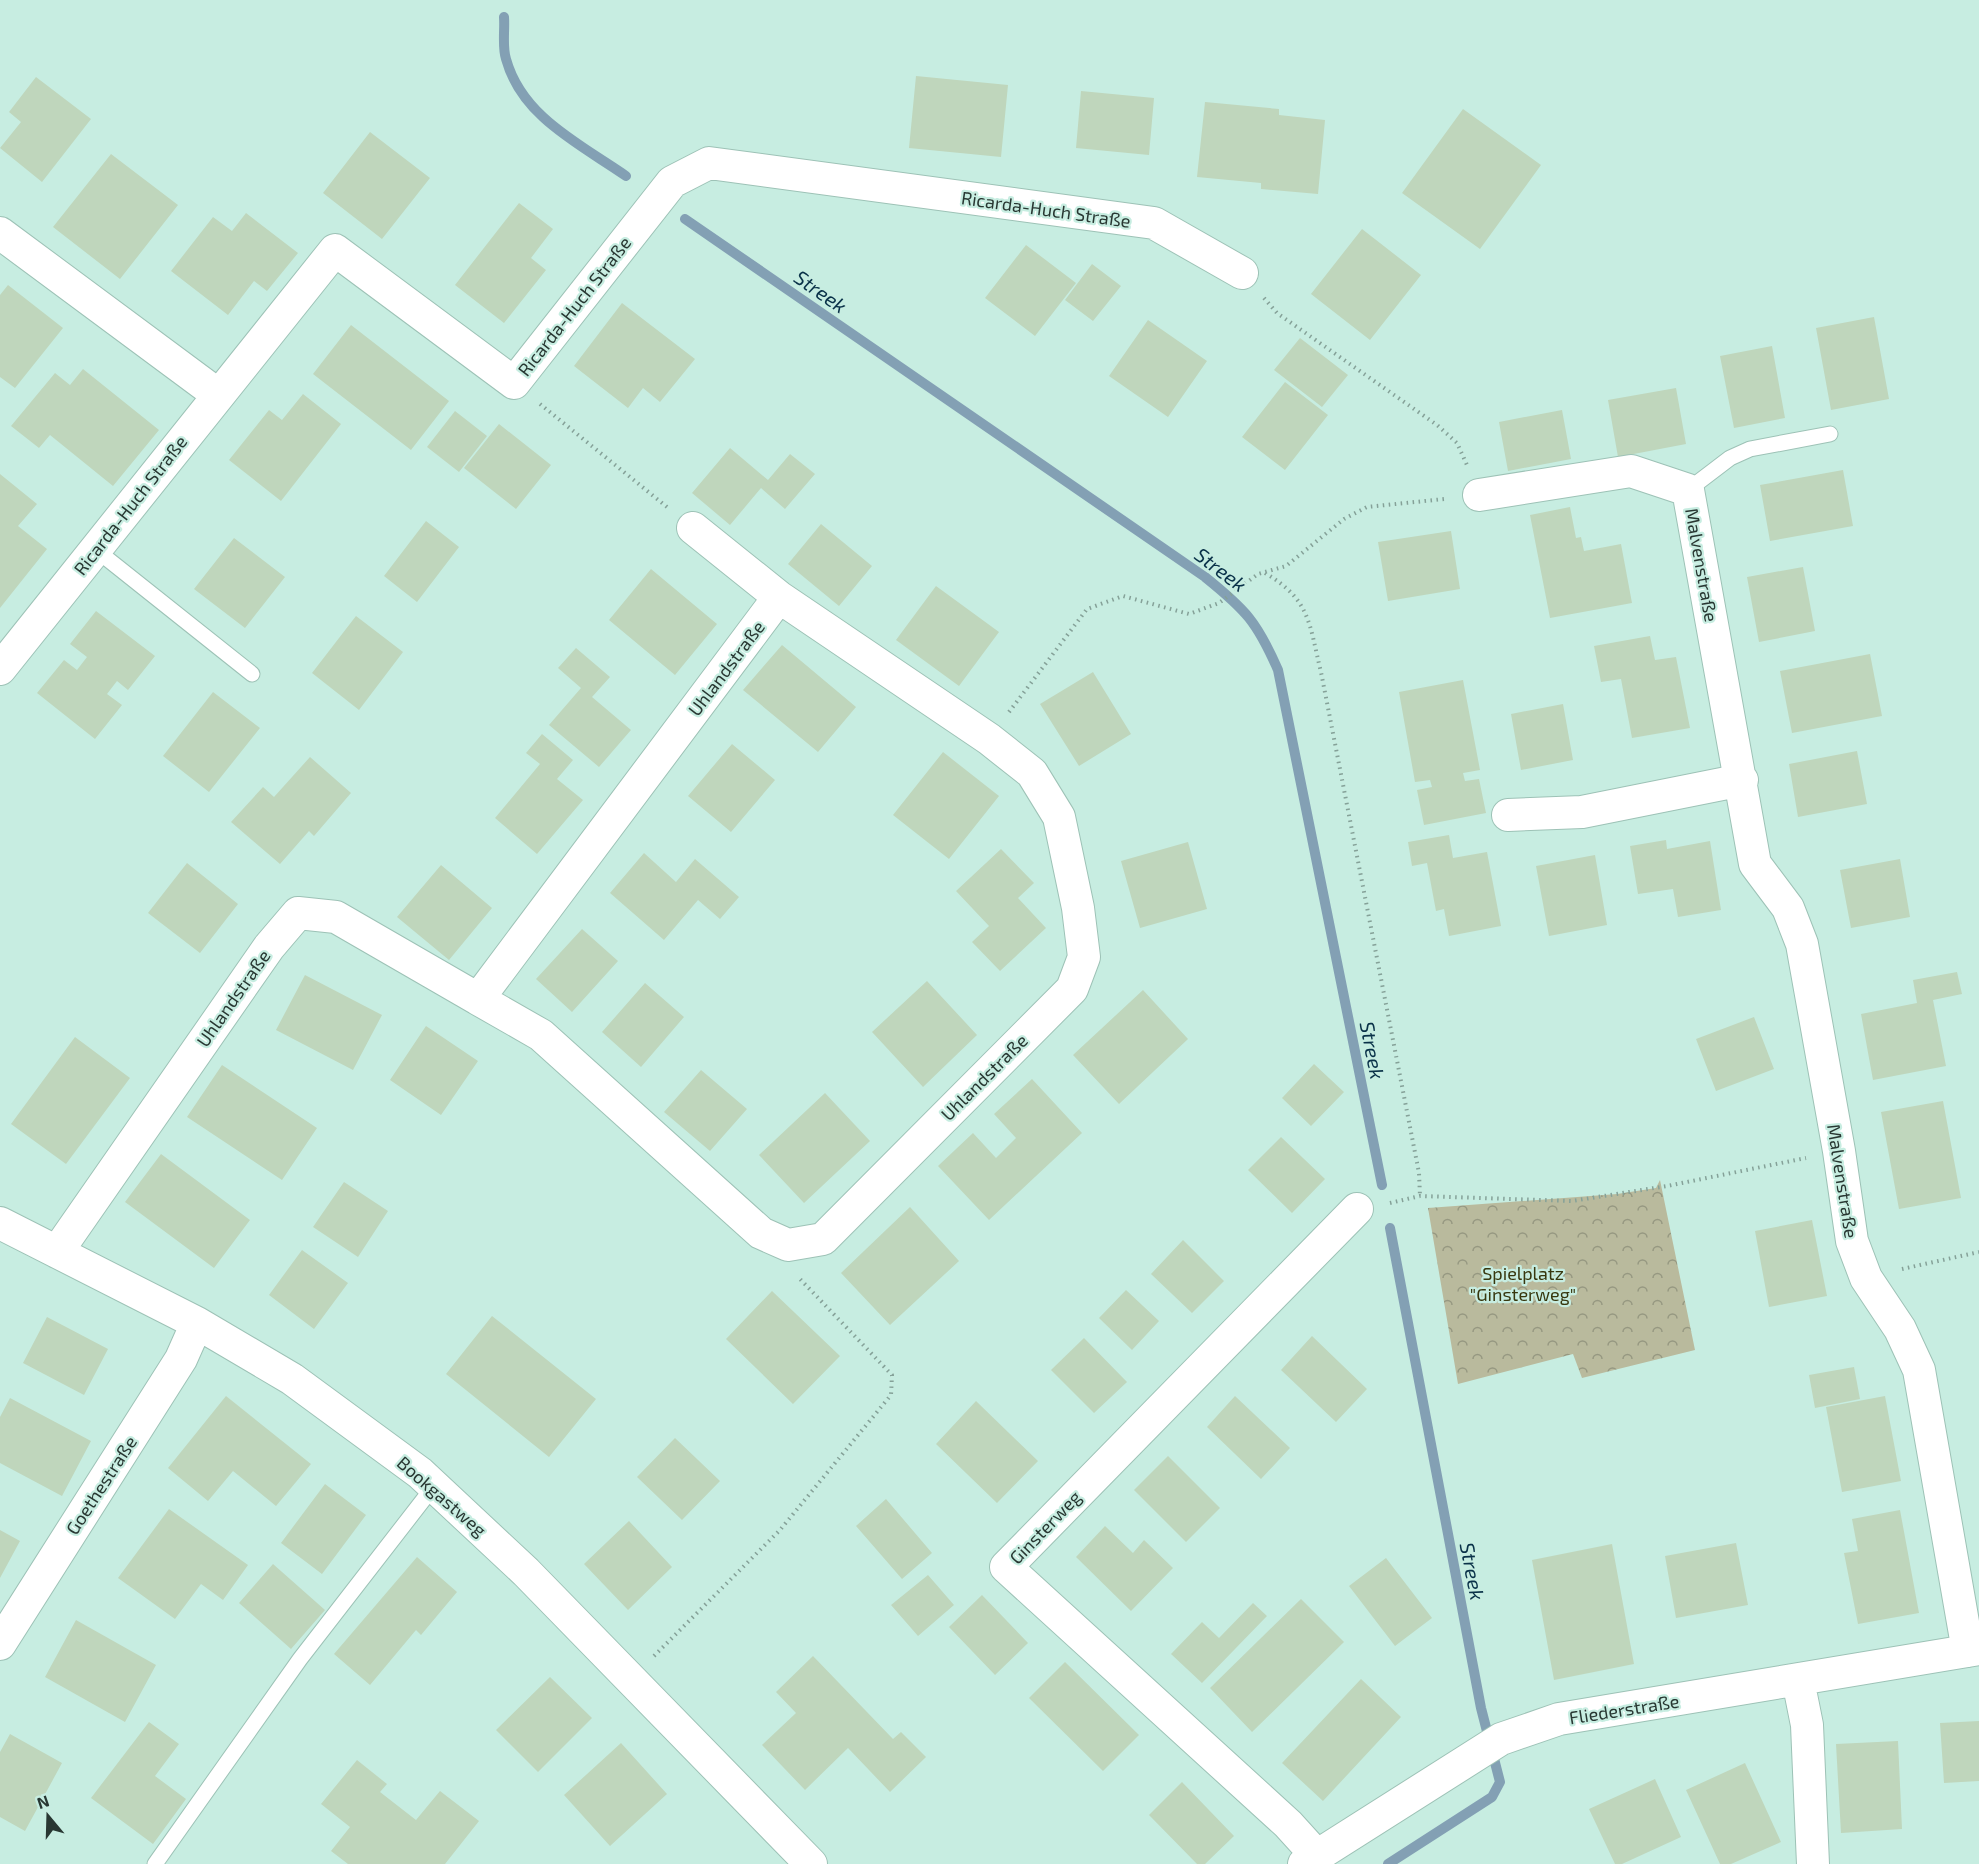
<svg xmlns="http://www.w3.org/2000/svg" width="1979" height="1864" font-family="'Exo 2',sans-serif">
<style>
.park{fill:url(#park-crowns)}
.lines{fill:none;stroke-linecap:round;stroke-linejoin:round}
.stream{stroke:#83a0b4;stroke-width:10}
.building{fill:#bfd6bc}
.service-casing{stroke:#9dc2b6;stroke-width:17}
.minor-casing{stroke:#9dc2b6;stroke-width:34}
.path{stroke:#85a198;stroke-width:4;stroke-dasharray:1.5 4.5;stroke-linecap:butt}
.service{stroke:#fff;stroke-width:15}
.minor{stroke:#fff;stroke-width:32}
.labels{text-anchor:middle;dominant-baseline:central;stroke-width:4.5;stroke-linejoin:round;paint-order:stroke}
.street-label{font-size:18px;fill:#283732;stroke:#c7ede1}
.park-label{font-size:18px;fill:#37370e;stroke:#c7ede1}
.water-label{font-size:20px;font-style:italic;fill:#093148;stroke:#c7ede1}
</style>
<defs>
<pattern id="park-crowns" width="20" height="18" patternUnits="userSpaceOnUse" patternTransform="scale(1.5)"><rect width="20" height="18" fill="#b9ba9d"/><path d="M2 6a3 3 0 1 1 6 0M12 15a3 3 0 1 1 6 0" fill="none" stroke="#969881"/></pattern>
</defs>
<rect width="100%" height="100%" fill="#c7ede1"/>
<!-- park -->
<path class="park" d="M1660 1180 1695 1350 1582 1378 1573 1354 1458 1384 1428 1208 1617 1194 1656 1188Z"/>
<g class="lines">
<!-- stream -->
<path class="stream" d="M504 17C505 30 502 47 506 59 522 117 580 144 626 176
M685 219 1205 577C1246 610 1257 622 1278 670L1382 1185
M1388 1864 1492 1797 1500 1782 1481 1708 1390 1228"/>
</g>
<!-- building -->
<path class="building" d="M916 76 1008 85 1001 157 909 148Z
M36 77 91 119 42 182 0 148 21 122 9 112Z
M1081 91 1154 98 1149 155 1076 148Z
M1205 102 1279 109V115L1325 120 1318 194 1261 189V183L1197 177Z
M1463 109 1541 165 1480 249 1402 193Z
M370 132 430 178 382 239 323 193Z
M111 154 178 205 120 279 53 227Z
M519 203 553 229 531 258 546 270 504 323 455 285Z
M246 213 298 253 267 291 254 281 228 315 171 271 213 217 232 231Z
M1362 229 1421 275 1370 340 1311 294Z
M1026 245 1076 283 1035 336 985 298Z
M1092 264 1121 286 1093 321 1065 300Z
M8 285 63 328 15 388 0 377V295Z
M622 303 695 359 660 402 643 388 628 408 574 366Z
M1874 317 1889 399 1831 410 1816 328Z
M1148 320 1207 361 1168 417 1109 376Z
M351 325 449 401 411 450 313 374Z
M1300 338 1348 375 1322 407 1274 370Z
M1772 346 1785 418 1734 428 1720 356Z
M83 369 159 430 113 486 50 435 39 448 11 426 55 373 70 385Z
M1285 382 1328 415 1285 470 1242 437Z
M1676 388 1686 444 1618 457 1608 400Z
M303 394 341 424 281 501 229 460 269 410 282 420Z
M1562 410 1571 459 1508 471 1499 422Z
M455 411 487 436 459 472 427 447Z
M499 424 551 465 516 509 464 468Z
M730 448 768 480 790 454 815 474 785 509 761 488 730 525 692 493Z
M1843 470 1853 526 1770 541 1760 485Z
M0 474 37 504 18 526 47 549 0 608Z
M1570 507 1576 538 1581 537 1584 551 1621 544 1632 603 1550 618 1530 515Z
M426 521 459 547 417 602 384 576Z
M821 524 872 566 839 606 788 564Z
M1451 531 1460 589 1388 601 1378 542Z
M234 538 285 577 245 628 194 589Z
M1803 567 1815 631 1759 642 1747 577Z
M651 569 717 624 675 675 609 620Z
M936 586 999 632 959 686 896 640Z
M96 611 155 656 128 690 117 681 107 694 122 705 95 739 37 693 64 660 77 670 87 657 70 644Z
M356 616 403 652 359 710 312 673Z
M1650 636 1655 660 1676 657 1690 728 1632 738 1621 679 1601 682 1594 646Z
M782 645 856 707 818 752 743 690Z
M576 648 610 677 592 697 631 730 599 767 549 725 581 688 558 668Z
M1870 654 1882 716 1792 733 1780 671Z
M1093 672 1131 734 1079 766 1040 704Z
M1463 680 1480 770 1463 773 1465 781 1479 779 1486 813 1424 825 1417 790 1432 787 1430 780 1415 782 1399 692Z
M213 692 260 728 209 792 163 756Z
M1563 704 1573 760 1521 770 1511 714Z
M542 734 573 760 557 779 583 800 537 854 495 818 540 764 526 753Z
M732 744 775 780 731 832 688 796Z
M1857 751 1867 804 1798 817 1789 764Z
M943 752 999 796 949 859 893 815Z
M310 757 351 793 314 836 309 831 280 864 231 822 263 787 274 797Z
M1449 835 1453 858 1487 852 1501 926 1449 936 1444 909 1436 911 1427 863 1412 866 1408 842Z
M1666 840 1667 849 1710 841 1721 910 1678 917 1673 889 1638 894 1630 846Z
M1188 842 1207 909 1140 928 1121 861Z
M1001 849 1034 883 1018 898 1046 928 1000 971 972 942 989 926 956 891Z
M644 853 676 882 695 859 739 897 720 919 698 900 664 940 610 893Z
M1595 855 1607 925 1549 936 1536 866Z
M1900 859 1910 917 1851 928 1840 870Z
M187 863 238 904 200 953 148 913Z
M441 865 492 908 449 960 397 917Z
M582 929 618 961 572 1012 536 979Z
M1957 972 1962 994 1933 1000 1946 1066 1873 1080 1861 1014 1917 1003 1913 980Z
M305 975 382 1015 353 1070 276 1030Z
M927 981 977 1035 923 1087 872 1032Z
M645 983 684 1017 641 1067 602 1032Z
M1143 990 1188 1039 1119 1104 1073 1055Z
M1754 1017 1774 1069 1716 1091 1696 1039Z
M426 1026 478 1061 441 1115 390 1080Z
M75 1037 130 1078 66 1164 11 1124Z
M1314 1064 1344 1092 1311 1126 1282 1098Z
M222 1065 317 1128 282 1180 187 1117Z
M701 1070 747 1109 710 1151 664 1112Z
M1032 1079 1082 1133 989 1220 938 1166 973 1133 996 1158 1016 1138 994 1114Z
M825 1093 870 1141 804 1203 759 1155Z
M1943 1101 1961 1198 1899 1209 1881 1112Z
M1281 1137 1325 1179 1292 1213 1248 1170Z
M161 1154 250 1220 214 1268 125 1202Z
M344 1182 388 1211 358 1257 313 1227Z
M910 1207 959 1261 890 1325 841 1273Z
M1812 1220 1827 1296 1769 1307 1755 1231Z
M1183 1240 1224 1281 1192 1313 1151 1274Z
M302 1250 348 1283 314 1329 269 1295Z
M1126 1290 1159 1321 1132 1350 1099 1318Z
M772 1291 840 1356 793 1404 726 1339Z
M492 1316 596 1399 549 1457 446 1374Z
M47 1317 108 1349 84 1395 23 1363Z
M1312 1336 1367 1389 1336 1422 1281 1370Z
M1084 1338 1127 1382 1094 1413 1051 1370Z
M1854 1367 1860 1399 1815 1408 1809 1375Z
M226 1396 311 1464 276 1506 233 1471 208 1501 168 1468Z
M1235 1396 1290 1448 1261 1479 1207 1427Z
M1885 1396 1901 1481 1842 1492 1826 1407Z
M10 1398 91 1441 62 1496 0 1463V1417Z
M976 1401 1038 1461 997 1503 936 1444Z
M675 1438 720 1481 682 1520 637 1477Z
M1168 1456 1220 1508 1186 1542 1134 1490Z
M325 1484 366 1515 322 1574 281 1543Z
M886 1499 932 1553 902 1579 856 1526Z
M169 1509 248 1565 223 1600 201 1584 175 1619 118 1578Z
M1900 1510 1919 1613 1858 1624 1844 1553 1858 1551 1852 1519Z
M629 1521 672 1567 628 1610 584 1564Z
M1105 1526 1133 1553 1144 1540 1173 1568 1131 1611 1076 1557Z
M0 1530 20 1541 0 1578Z
M1736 1543 1748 1605 1676 1618 1665 1556Z
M1612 1544 1634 1664 1554 1680 1532 1560Z
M417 1557 457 1592 421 1635 416 1630 370 1685 334 1654Z
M1386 1558 1432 1618 1395 1646 1349 1586Z
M273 1564 325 1610 291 1649 239 1603Z
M928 1575 954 1605 918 1636 891 1605Z
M982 1595 1028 1643 995 1675 949 1627Z
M1301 1599 1344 1642 1252 1732 1210 1688Z
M1253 1603 1267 1616 1202 1683 1171 1654 1202 1622 1219 1638Z
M76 1620 156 1665 125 1722 45 1677Z
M813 1656 893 1739 901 1732 926 1757 890 1792 848 1748 805 1790 762 1745 796 1713 776 1692Z
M1065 1662 1139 1735 1103 1771 1029 1698Z
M550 1677 592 1718 538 1772 496 1730Z
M1361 1679 1401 1717 1323 1801 1282 1763Z
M1979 1721V1781L1944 1783 1940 1723Z
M149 1722 179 1744 155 1776 186 1799 153 1844 91 1798Z
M10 1734 62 1763 25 1831 0 1817V1752Z
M1898 1741 1902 1829 1841 1833 1836 1744Z
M621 1743 667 1794 610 1846 564 1795Z
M357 1760 387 1784 380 1792 416 1820 440 1791 479 1821 445 1864H348L331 1851 350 1827 321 1804Z
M1745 1763 1781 1842 1731 1864H1720L1686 1790Z
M1655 1779 1681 1837 1622 1864H1615L1589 1809Z
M1182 1782 1234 1836 1205 1864H1197L1149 1815Z"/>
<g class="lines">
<defs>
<path id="service" d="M1688 490 1730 458 1750 449 1830 434
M95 549 252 674
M155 1864 300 1659 434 1486"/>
<path id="minor" d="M0 233 217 394
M1479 495 1631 471 1688 490 1755 864 1788 908 1802 944 1839 1151 1852 1241 1866 1278 1900 1329 1919 1370 1968 1651
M0 669 335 250 514 383 672 182 709 163 1154 223 1242 273
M1508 815 1582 812 1742 780
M478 999 541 1035 761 1233 788 1245 823 1239 1072 989 1084 957 1078 908 1059 817 1032 773 989 739 779 597 693 528
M0 1223 197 1323 292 1379 420 1473 526 1572 811 1864
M57 1252 269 947 298 913 336 917 478 999 779 597
M0 1644 181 1359 197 1323
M1798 1680 1807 1725 1813 1864
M1317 1856 1288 1824 1006 1567 1357 1209
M1304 1864 1501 1739 1559 1719 1979 1649"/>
</defs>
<!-- service casing -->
<use href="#service" class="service-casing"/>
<!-- minor casing -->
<use href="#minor" class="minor-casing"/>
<!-- path -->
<path class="path" d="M1264 298 1277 313 1437 425 1457 443 1467 465
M540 404 667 507
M1265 573C1311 600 1309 624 1321 672L1419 1173 1420 1196
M1009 712 1087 609 1123 596 1189 614 1219 603 1258 574 1286 566 1344 519 1367 507 1444 499
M1390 1203 1420 1196 1572 1201 1667 1186 1806 1158
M1902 1269 1979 1252
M654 1656 780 1530 891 1395 892 1375 800 1279"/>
<!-- service -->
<use href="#service" class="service"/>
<!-- minor -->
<use href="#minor" class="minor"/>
</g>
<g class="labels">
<!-- street labels -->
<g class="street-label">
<text transform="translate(1046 209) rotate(8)">Ricarda-Huch Straße</text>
<text transform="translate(574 306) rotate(-52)">Ricarda-Huch Straße</text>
<text transform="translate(130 505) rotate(-52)">Ricarda-Huch Straße</text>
<text transform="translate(1702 565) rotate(80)">Malvenstraße</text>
<text transform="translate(726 668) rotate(-53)">Uhlandstraße</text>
<text transform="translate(233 998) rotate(-55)">Uhlandstraße</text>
<text transform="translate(984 1077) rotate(-45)">Uhlandstraße</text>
<text transform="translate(1843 1181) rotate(81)">Malvenstraße</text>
<text transform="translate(101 1485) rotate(-57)">Goethestraße</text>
<text transform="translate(442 1496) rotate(41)">Bookgastweg</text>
<text transform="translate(1045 1527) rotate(-46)">Ginsterweg</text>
<text transform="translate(1624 1709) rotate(-9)">Fliederstraße</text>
</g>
<!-- park labels -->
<g class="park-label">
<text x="1523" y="1273">Spielplatz<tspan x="1523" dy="21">"Ginsterweg"</tspan></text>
</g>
<!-- water labels -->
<g class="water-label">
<text transform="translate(821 291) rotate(35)">Streek</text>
<text transform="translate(1221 569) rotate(37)">Streek</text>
<text transform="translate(1373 1050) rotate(79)">Streek</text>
<text transform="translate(1473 1571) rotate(79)">Streek</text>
</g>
</g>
<!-- north arrow -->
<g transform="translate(48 1816) rotate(341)" stroke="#c7ede1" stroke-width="4.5" paint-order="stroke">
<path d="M0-4.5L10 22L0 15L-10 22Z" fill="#283732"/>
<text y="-9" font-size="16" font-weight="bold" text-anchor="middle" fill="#283732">N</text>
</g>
</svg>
